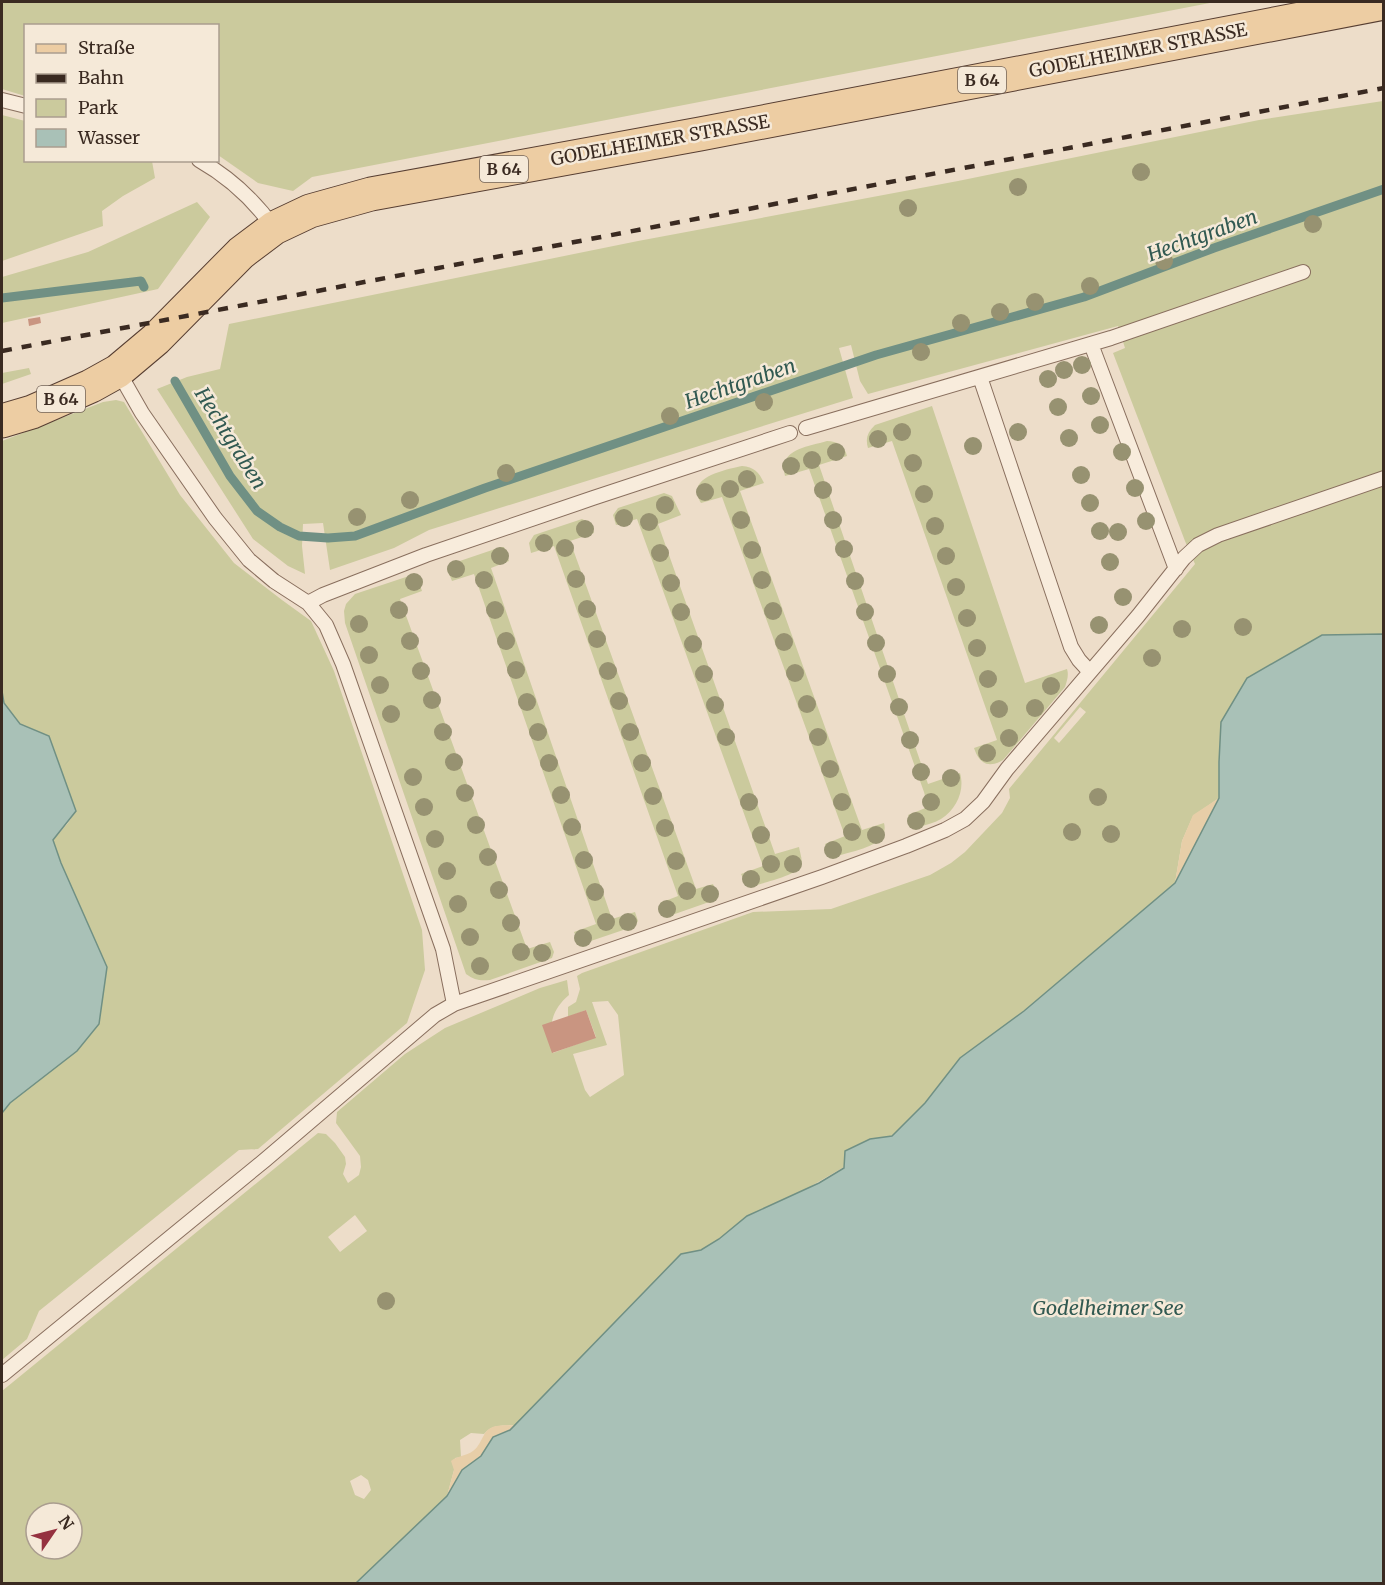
<svg xmlns="http://www.w3.org/2000/svg" width="1385" height="1585" font-family="Merriweather,serif">
<style>
.green{fill:#cbca9d;fill-rule:evenodd}
.sand{fill:#e7cea8}
.water{fill:#a9c1b7;stroke:#709084;stroke-width:1.5}
.lines{fill:none;stroke-linecap:round;stroke-linejoin:round}
.stream{stroke:#709084;stroke-width:9}
.building{fill:#c99581}
.lane-casing{stroke:#896f5e;stroke-width:16}
.primary-casing{stroke:#573e32;stroke-width:35}
.lane{stroke:#f8ecdc;stroke-width:14}
.primary{stroke:#edcda3;stroke-width:33}
.rail{stroke:#3a2a21;stroke-width:4.5;stroke-dasharray:10 10;stroke-linecap:butt}
.tree{fill:#979271}
.labels{text-anchor:middle;dominant-baseline:central;stroke-width:5;stroke-linejoin:round;paint-order:stroke}
.shield{fill:#f5e9d8;stroke:#726358;stroke-width:1.5}
.shield-label{font-size:16px;font-weight:bold;fill:#3a2a21}
.street-label{font-size:18px;fill:#3a2a21;stroke:#f5e9d8}
.water-label{font-size:20px;font-style:italic;fill:#315951;stroke:#f5e9d8}
</style>
<rect width="100%" height="100%" fill="#edddc9"/>
<!-- green -->
<path class="green" d="M2 2H1215L312 177 293 191 258 183 218 155V26H26L25 96 2 89Z
M1383 101V634L1322 635 1247 678 1219 762V798L1193 816 1182 841 1175 883 1024 1011 960 1058 925 1103 892 1137 870 1139 846 1151 844 1167 701 1250 681 1254 515 1425C503 1426 492 1424 484 1434L471 1433 460 1440 461 1457 455 1458 454 1470 447 1496 356 1583 2 1584V1391L318 1133 326 1134 335 1143 345 1157 346 1164 343 1174 348 1183 359 1175 361 1167 360 1156 336 1123 337 1112 405 1054 445 1028 540 988 567 980 569 995C549 1012 549 1029 553 1053L596 1037 586 1010 568 1017V1007L576 1002 580 989 577 976 582 973 753 912 831 909 930 875 951 863 965 852 1002 813 1010 798 1009 789 1195 564 1185 541 1113 353 1125 348 1118 326 868 394 860 381 851 345 839 348 853 398 429 530 394 548 330 570 323 523 303 524 302 546 305 574 288 566 253 539 157 389 187 377 220 369 229 324 638 241 958 181 1259 120ZM1080 707 1086 712 1059 743 1054 738ZM608 1001 618 1015 624 1075 590 1097 585 1090 573 1054 607 1045 592 1002ZM355 1215 367 1231 340 1252 328 1237ZM361 1475 368 1480 371 1490 364 1499 355 1495 350 1481ZM36 1513H72V1549H36Z
M2 115 25 121 26 160 152 161 155 178 123 196 102 211 103 226 2 261Z
M197 202 210 217 158 289 2 323V277L88 252Z
M29 368 31 374 2 384V373Z
M116 400 124 402 180 495 234 563 282 600 311 621 334 671 422 930 425 970 407 1023 258 1149 239 1150 39 1311 27 1339 2 1360V1113L10 1103 61 863 53 840 68 823 76 811 20 724 4 703 2 691V441L103 402Z
M932 406 1025 683 1067 669C1069 675 1067 681 1065 687L1003 760C988 769 979 763 974 748L997 740 892 441 868 448C865 438 868 432 875 425Z
M827 441C837 441 845 446 847 456L819 465 928 784 960 773C965 790 957 809 941 819 934 823 926 825 918 827L912 825 908 815 928 807 924 792 809 469 785 476C778 449 807 447 827 441Z
M742 466C754 467 759 472 764 483L740 491 862 830 884 823C890 846 854 850 838 856 830 854 827 851 825 844L845 836 722 497 701 503C700 502 697 494 697 493 695 475 729 469 742 466Z
M664 493 672 496 681 515 658 524 775 854 799 847C800 853 803 860 801 866 797 875 765 882 755 886L744 880 741 874 763 866 637 519 616 525 613 515 618 508Z
M582 519 590 523 594 533 570 541 696 889 713 884 717 894 712 901 672 915C663 916 663 909 660 903L678 896 554 546 531 553 529 543 534 535Z
M501 547H504L509 561 491 568 612 919 635 912 638 921 635 926 582 944 578 942 574 932 596 924 474 574 452 581 447 569 449 566 451 564Z
M412 575 417 577 422 591 400 599 527 949 550 942 554 952 552 958 490 980C480 981 474 980 466 974L345 623 344 611 346 604 355 594Z"/>
<!-- sand -->
<path class="sand" d="M1219 798 1175 883 1182 841 1193 815Z
M515 1425 510 1430 493 1437 481 1456 462 1470 447 1496 454 1470 451 1461C457 1456 466 1456 473 1451 479 1446 480 1442 484 1435 490 1423 503 1426 515 1425Z"/>
<!-- water -->
<path class="water" d="M1383 634V1583H356L447 1496 462 1470 481 1456 493 1437 510 1430 681 1254 701 1250 719 1239 747 1216 819 1183 844 1168 845 1151 870 1139 892 1136 925 1103 960 1058 1024 1011 1175 883 1219 798V762L1221 722 1247 678 1322 635Z
M2 691 4 703 20 724 49 736 76 811 53 840 61 863 107 967 99 1024 77 1051 10 1103 2 1113Z"/>
<g class="lines">
<!-- stream -->
<path class="stream" d="M2 298 141 281 144 287
M175 381 230 476 257 511 280 527 299 536 328 538 355 536 485 488 876 355 1084 297 1214 248 1384 189"/>
</g>
<!-- building -->
<path class="building" d="M40 317 41 323 29 326 28 319Z
M586 1010 596 1038 552 1053 542 1025Z"/>
<g class="lines">
<defs>
<path id="lane" d="M2 100 26 106
M199 160C229 177 254 200 274 228
M1091 344 1176 569
M118 371 142 413 215 518 249 560 274 581 308 603 326 625 343 664 443 949 454 1004
M980 377 1071 647 1079 660 1090 672
M806 428 1111 338 1303 272
M308 603 323 595 426 555 593 498 790 433
M2 1375 265 1160 435 1015 454 1004 822 877 906 846 945 830 965 819 983 802 1007 769 1138 616 1184 558 1198 545 1218 535 1384 478"/>
<path id="primary" d="M2 421 32 412 91 386 118 371 156 339 241 253 274 228 310 211 371 194 700 134 1384 3"/>
</defs>
<!-- lane casing -->
<use href="#lane" class="lane-casing"/>
<!-- primary casing -->
<use href="#primary" class="primary-casing"/>
<!-- lane -->
<use href="#lane" class="lane"/>
<!-- primary -->
<use href="#primary" class="primary"/>
<!-- rail -->
<path class="rail" d="M2 351 1384 88"/>
</g>
<!-- trees -->
<g class="tree">
<circle cx="1141" cy="172" r="9"/>
<circle cx="1018" cy="187" r="9"/>
<circle cx="908" cy="208" r="9"/>
<circle cx="1313" cy="224" r="9"/>
<circle cx="1164" cy="261" r="9"/>
<circle cx="1090" cy="286" r="9"/>
<circle cx="1035" cy="302" r="9"/>
<circle cx="1000" cy="312" r="9"/>
<circle cx="961" cy="323" r="9"/>
<circle cx="921" cy="352" r="9"/>
<circle cx="1082" cy="365" r="9"/>
<circle cx="1064" cy="370" r="9"/>
<circle cx="1048" cy="379" r="9"/>
<circle cx="1091" cy="396" r="9"/>
<circle cx="764" cy="402" r="9"/>
<circle cx="1058" cy="407" r="9"/>
<circle cx="670" cy="416" r="9"/>
<circle cx="1100" cy="425" r="9"/>
<circle cx="902" cy="432" r="9"/>
<circle cx="1018" cy="432" r="9"/>
<circle cx="1069" cy="438" r="9"/>
<circle cx="878" cy="439" r="9"/>
<circle cx="973" cy="446" r="9"/>
<circle cx="836" cy="452" r="9"/>
<circle cx="1122" cy="452" r="9"/>
<circle cx="812" cy="460" r="9"/>
<circle cx="913" cy="463" r="9"/>
<circle cx="791" cy="466" r="9"/>
<circle cx="506" cy="473" r="9"/>
<circle cx="1081" cy="475" r="9"/>
<circle cx="747" cy="479" r="9"/>
<circle cx="1135" cy="488" r="9"/>
<circle cx="730" cy="489" r="9"/>
<circle cx="823" cy="490" r="9"/>
<circle cx="705" cy="492" r="9"/>
<circle cx="924" cy="494" r="9"/>
<circle cx="410" cy="500" r="9"/>
<circle cx="1090" cy="503" r="9"/>
<circle cx="665" cy="505" r="9"/>
<circle cx="357" cy="517" r="9"/>
<circle cx="624" cy="518" r="9"/>
<circle cx="741" cy="520" r="9"/>
<circle cx="833" cy="520" r="9"/>
<circle cx="1146" cy="521" r="9"/>
<circle cx="649" cy="522" r="9"/>
<circle cx="935" cy="526" r="9"/>
<circle cx="585" cy="529" r="9"/>
<circle cx="1100" cy="531" r="9"/>
<circle cx="1118" cy="532" r="9"/>
<circle cx="544" cy="543" r="9"/>
<circle cx="565" cy="548" r="9"/>
<circle cx="844" cy="549" r="9"/>
<circle cx="752" cy="550" r="9"/>
<circle cx="660" cy="553" r="9"/>
<circle cx="500" cy="556" r="9"/>
<circle cx="946" cy="556" r="9"/>
<circle cx="1110" cy="562" r="9"/>
<circle cx="456" cy="569" r="9"/>
<circle cx="576" cy="579" r="9"/>
<circle cx="484" cy="580" r="9"/>
<circle cx="762" cy="580" r="9"/>
<circle cx="855" cy="581" r="9"/>
<circle cx="414" cy="582" r="9"/>
<circle cx="671" cy="583" r="9"/>
<circle cx="956" cy="587" r="9"/>
<circle cx="1123" cy="597" r="9"/>
<circle cx="587" cy="609" r="9"/>
<circle cx="399" cy="610" r="9"/>
<circle cx="495" cy="610" r="9"/>
<circle cx="773" cy="611" r="9"/>
<circle cx="681" cy="612" r="9"/>
<circle cx="865" cy="612" r="9"/>
<circle cx="967" cy="618" r="9"/>
<circle cx="359" cy="624" r="9"/>
<circle cx="1099" cy="625" r="9"/>
<circle cx="1243" cy="627" r="9"/>
<circle cx="1182" cy="629" r="9"/>
<circle cx="597" cy="639" r="9"/>
<circle cx="410" cy="641" r="9"/>
<circle cx="506" cy="641" r="9"/>
<circle cx="784" cy="642" r="9"/>
<circle cx="876" cy="643" r="9"/>
<circle cx="693" cy="644" r="9"/>
<circle cx="977" cy="648" r="9"/>
<circle cx="369" cy="655" r="9"/>
<circle cx="1152" cy="658" r="9"/>
<circle cx="516" cy="670" r="9"/>
<circle cx="421" cy="671" r="9"/>
<circle cx="608" cy="671" r="9"/>
<circle cx="795" cy="673" r="9"/>
<circle cx="704" cy="674" r="9"/>
<circle cx="887" cy="674" r="9"/>
<circle cx="988" cy="679" r="9"/>
<circle cx="380" cy="685" r="9"/>
<circle cx="1051" cy="686" r="9"/>
<circle cx="432" cy="700" r="9"/>
<circle cx="619" cy="701" r="9"/>
<circle cx="527" cy="702" r="9"/>
<circle cx="807" cy="704" r="9"/>
<circle cx="715" cy="705" r="9"/>
<circle cx="899" cy="707" r="9"/>
<circle cx="1035" cy="708" r="9"/>
<circle cx="999" cy="709" r="9"/>
<circle cx="391" cy="714" r="9"/>
<circle cx="443" cy="732" r="9"/>
<circle cx="538" cy="732" r="9"/>
<circle cx="630" cy="732" r="9"/>
<circle cx="726" cy="737" r="9"/>
<circle cx="818" cy="737" r="9"/>
<circle cx="1009" cy="738" r="9"/>
<circle cx="910" cy="740" r="9"/>
<circle cx="987" cy="753" r="9"/>
<circle cx="454" cy="762" r="9"/>
<circle cx="549" cy="763" r="9"/>
<circle cx="642" cy="763" r="9"/>
<circle cx="830" cy="769" r="9"/>
<circle cx="921" cy="772" r="9"/>
<circle cx="413" cy="777" r="9"/>
<circle cx="951" cy="778" r="9"/>
<circle cx="465" cy="793" r="9"/>
<circle cx="561" cy="795" r="9"/>
<circle cx="653" cy="796" r="9"/>
<circle cx="1098" cy="797" r="9"/>
<circle cx="749" cy="802" r="9"/>
<circle cx="842" cy="802" r="9"/>
<circle cx="931" cy="802" r="9"/>
<circle cx="424" cy="807" r="9"/>
<circle cx="916" cy="821" r="9"/>
<circle cx="476" cy="825" r="9"/>
<circle cx="572" cy="827" r="9"/>
<circle cx="665" cy="828" r="9"/>
<circle cx="852" cy="832" r="9"/>
<circle cx="1072" cy="832" r="9"/>
<circle cx="1111" cy="834" r="9"/>
<circle cx="761" cy="835" r="9"/>
<circle cx="876" cy="835" r="9"/>
<circle cx="435" cy="839" r="9"/>
<circle cx="833" cy="850" r="9"/>
<circle cx="488" cy="857" r="9"/>
<circle cx="584" cy="860" r="9"/>
<circle cx="676" cy="861" r="9"/>
<circle cx="771" cy="864" r="9"/>
<circle cx="793" cy="864" r="9"/>
<circle cx="447" cy="871" r="9"/>
<circle cx="751" cy="879" r="9"/>
<circle cx="499" cy="890" r="9"/>
<circle cx="687" cy="891" r="9"/>
<circle cx="595" cy="892" r="9"/>
<circle cx="710" cy="894" r="9"/>
<circle cx="458" cy="904" r="9"/>
<circle cx="667" cy="909" r="9"/>
<circle cx="606" cy="922" r="9"/>
<circle cx="628" cy="922" r="9"/>
<circle cx="511" cy="923" r="9"/>
<circle cx="470" cy="937" r="9"/>
<circle cx="583" cy="938" r="9"/>
<circle cx="521" cy="952" r="9"/>
<circle cx="542" cy="953" r="9"/>
<circle cx="480" cy="966" r="9"/>
<circle cx="386" cy="1301" r="9"/>
</g>
<g class="labels">
<!-- shield labels -->
<g class="shield">
<rect x="958" y="67" width="48" height="26" rx="4.5"/>
<rect x="480" y="156" width="48" height="26" rx="4.5"/>
<rect x="37" y="386" width="48" height="26" rx="4.5"/>
</g>
<g class="shield-label">
<text x="982" y="80">B 64</text>
<text x="504" y="169">B 64</text>
<text x="61" y="399">B 64</text>
</g>
<!-- street labels -->
<g class="street-label">
<text transform="translate(1138 50) rotate(-11)">GODELHEIMER STRASSE</text>
<text transform="translate(660 140) rotate(-10)">GODELHEIMER STRASSE</text>
</g>
<!-- water labels -->
<g class="water-label">
<text transform="translate(1202 235) rotate(-20)">Hechtgraben</text>
<text transform="translate(740 383) rotate(-19)">Hechtgraben</text>
<text transform="translate(231 438) rotate(58)">Hechtgraben</text>
<text x="1108" y="1307">Godelheimer See</text>
</g>
</g>
<!-- border -->
<rect width="1385" height="1585" fill="none" stroke="#3a2a21" stroke-width="6"/>
<!-- legend -->
<rect x="24" y="24" width="195" height="138" fill="#f5e9d8" stroke="#aa9d8f" stroke-width="1.5"/>
<rect x="36" y="44" width="30" height="9" fill="#edcda3" stroke="#aa9d8f" stroke-width="1.5"/>
<text x="78" y="54" font-size="18" fill="#3a2a21">Straße</text>
<rect x="36" y="74" width="30" height="9" fill="#3a2a21" stroke="#aa9d8f" stroke-width="1.5"/>
<text x="78" y="84" font-size="18" fill="#3a2a21">Bahn</text>
<rect x="36" y="99" width="30" height="18" fill="#cbca9d" stroke="#aa9d8f" stroke-width="1.5"/>
<text x="78" y="114" font-size="18" fill="#3a2a21">Park</text>
<rect x="36" y="129" width="30" height="18" fill="#a9c1b7" stroke="#aa9d8f" stroke-width="1.5"/>
<text x="78" y="144" font-size="18" fill="#3a2a21">Wasser</text>
<!-- north arrow -->
<g transform="translate(54 1531) rotate(55)"><circle r="28" fill="#f5e9d8" stroke="#aa9d8f" stroke-width="1.5"/>
<path d="M0-4.5L10 22L0 15L-10 22Z" fill="#95313f"/>
<text y="-9" font-size="16" font-weight="bold" text-anchor="middle" fill="#3a2a21">N</text>
</g>
</svg>
